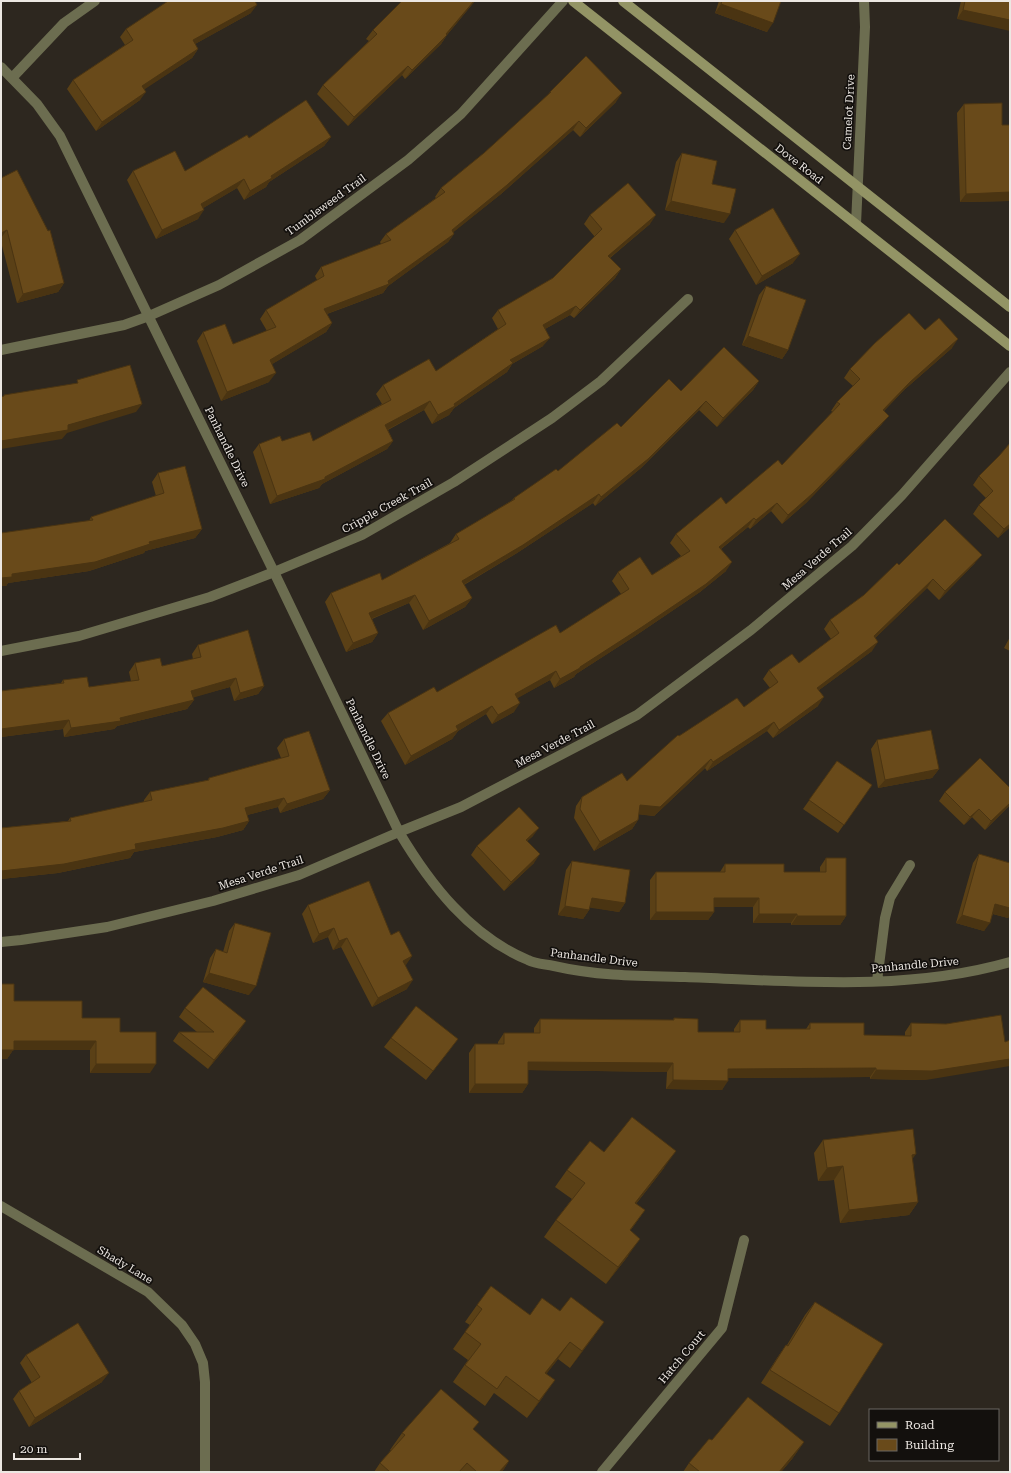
<svg xmlns="http://www.w3.org/2000/svg" width="1011" height="1473" font-family="'Roboto Serif',serif">
<style>
.lines{fill:none;stroke-linecap:round;stroke-linejoin:round}
.minor{stroke:#6c6d50;stroke-width:10}
.secondary{stroke:#939465;stroke-width:10}
.wall{fill:#5a4016}
.shaded-wall{fill:#4a3412}
.building{fill:#694a1a;stroke:#4a3412}
.labels{text-anchor:middle;dominant-baseline:central;stroke-width:3.5;stroke-linejoin:round;paint-order:stroke}
.street-label{font-size:11px;fill:#ece7e2;stroke:#13100d}
</style>
<rect width="100%" height="100%" fill="#2d271f"/>
<g class="lines">
<!-- minor -->
<path class="minor" d="M1 67 37 104 60 136 274 572 399 832C430 884 470 936 528 960 536 964 545 964 554 966 597 976 641 976 685 977 793 981 905 992 1010 962
M12 78 64 23 95 1
M856 224 865 27 864 1
M1 350 124 325 149 316 219 285 300 240 408 160 461 114 563 1
M1 651 79 636 210 597 274 572 362 535 454 482 552 418 601 381 688 299
M1 942 21 940 107 927 213 901 299 875 399 832 461 807 637 715 751 630 852 546 902 495 1010 372
M877 981 885 918 890 898 910 865
M1 1206 148 1292 182 1325 195 1344 203 1363 205 1382V1472
M602 1472 722 1328 744 1240"/>
<!-- secondary -->
<path class="secondary" d="M573 1 1010 346
M623 1 1010 307"/>
</g>
<!-- wall -->
<path class="wall" d="M414 1H475L447 35 441 44 405 79 402 75 348 126 317 94 323 85 369 41 366 39 373 30Z
M719 1H781L767 32 715 13Z
M961 1H1010L957 19Z
M251 13 195 44 198 49 192 58 144 89 140 100 96 131 67 89 73 80 125 45 120 37 126 29Z
M550 92 616 102 580 137 573 130 501 194 453 232 454 234 448 242 388 286 383 293 327 314 332 323 326 332 272 364 269 382 221 401 197 341 203 332 233 344 267 331 260 319 266 310 317 280 315 276 321 267 381 244 380 242 386 234 436 198 435 197 441 188 484 153 547 96Z
M964 104 1002 125 1010 201 960 202 957 113Z
M331 137 324 146 269 182 266 187 244 200 237 188 203 208 198 219 156 239 127 180 133 171H185L249 138Z
M682 153 712 184 724 223 665 210 676 162Z
M1 178 64 283 58 292 17 303 1 242Z
M590 215 650 224 610 258 621 269 615 278 574 318 570 315 545 329 543 346 512 364 507 372 454 408 449 415 432 424 424 410 388 430 393 441 387 449 322 484 319 488 270 504 253 452 259 444 282 441H313L382 404 376 394 383 385 436 371 498 329 492 318 498 310 553 278 595 237 584 224Z
M735 230 793 263 756 285 729 239Z
M766 286 788 350 782 359 742 345 759 295Z
M925 330 952 348 904 390 884 411 882 424 806 503 782 524 771 511 750 529 748 527 721 549 726 571 700 592 635 636 576 674 574 677 554 688 550 680 517 698 514 712 492 724 486 714 458 731 452 739 405 765 381 721 388 713 437 692 560 633 621 594 612 581 618 572 652 575 681 556 670 543 676 534 726 504 782 465 833 412 831 411 837 402 853 386 844 378 850 369Z
M759 381 753 390 717 427 699 410 641 468 595 506 593 503 517 553 464 585 472 598 465 607 423 630 409 603 372 619 378 633 372 642 346 652 325 602 331 593 382 580 450 543 456 534 511 501 514 498 558 471 621 427 681 391Z
M999 456 1010 527 998 538 973 514 979 505 986 498 973 485 979 476Z
M158 473 202 529 195 538 145 551 144 553 89 571 8 583 6 586H1V533L89 521 91 517 156 496 152 482Z
M975 563 939 600 927 588 875 638 872 651 819 690 818 706 773 738 767 731 707 771 705 768 654 816 639 814 638 820 632 829 594 851 574 818 576 806 582 797 627 781 679 736 744 707 770 688 763 679 769 670 799 663 831 639 824 629 830 620 864 595 899 565Z
M1010 637V651L1004 648Z
M198 645 264 686 258 694 234 701 230 687 193 697 194 700 187 709 117 726 114 729 64 737 63 729 1 737V691L61 683 63 680 89 687 131 681 129 672 135 663 162 666 193 659 192 654Z
M284 739 330 790 323 799 280 813 278 807 247 815 249 821 243 830 217 837 134 852 130 858 58 873 1 879V828L68 821 70 818 144 802V800L150 792 208 780 209 778 281 758 277 748Z
M877 740 939 769 932 778 878 788 871 749Z
M837 761 872 785 838 833 803 809Z
M945 792 1010 805 985 830 972 817 964 825 939 801Z
M533 836 527 841 534 863 504 891 471 855 477 846Z
M979 854 1010 863V915L1008 918 993 914 984 931 956 923 973 863Z
M826 858 846 916 840 925H791V923H753V907H714V912L708 920H650V880L656 872H720L725 864 784 872H820V867Z
M572 861 625 903 619 912 590 907 589 910 583 919 558 915 566 870Z
M308 905 391 935 412 956 405 965 407 989 372 1007 341 947 333 950 328 937 313 943 302 914Z
M235 923 249 995 203 982 210 958 216 949 223 952 229 931Z
M14 1001 82 1018 120 1032 150 1073H90V1050H13L7 1059H1Z
M185 1008 240 1030 208 1069 173 1041 179 1032H197L179 1017Z
M674 1018 698 1032H734V1029L740 1020 766 1029H806L810 1023 864 1035 905 1036V1032L911 1023 926 1080 870 1079V1077L728 1078 722 1090 666 1089 667 1072 528 1070V1084L522 1093H469V1053L475 1044H498V1042L504 1033H534V1028L540 1019 673 1020Z
M391 1038 452 1047 426 1080 384 1047Z
M823 1140 918 1202 909 1215 840 1223 834 1180 818 1181 814 1153Z
M604 1152 664 1168 636 1204 645 1210 630 1231 628 1256 606 1284 544 1237 556 1220 572 1199 555 1187 567 1170Z
M815 1302 839 1413 830 1426 761 1383 777 1358 786 1345H787L805 1315Z
M477 1305 530 1315 560 1311 604 1322 570 1368 558 1359 546 1374 543 1397 527 1418 494 1393 485 1406 453 1382 468 1360 453 1349 470 1325 465 1322Z
M26 1355 102 1382 29 1427 13 1399 19 1391 32 1383 20 1363Z
M474 1430 509 1461 502 1472H374L380 1463 391 1450H390L402 1433Z
M712 1440 804 1442 792 1459 781 1472H683L689 1463Z"/>
<!-- shaded-wall -->
<path class="shaded-wall" d="M474 1H475L445 37 447 35 441 44 405 79 412 70 446 34Z
M721 4 773 23 767 32 715 13Z
M257 5 251 13 186 49 193 40Z
M963 10 1010 20V31L957 19Z
M198 49 192 58 136 95 142 86Z
M408 66 402 75 348 126 354 117Z
M146 92 140 100 96 131 102 122Z
M622 93 616 102 580 137 586 128Z
M579 121 573 130 501 194 445 239 452 230Z
M331 137 324 146 269 182 266 187 244 200 250 191 271 176Z
M244 179 237 188 195 213 201 204Z
M1010 192V201L960 202 966 194Z
M671 201 730 214 724 223 665 210Z
M204 210 198 219 156 239 162 230Z
M656 215 650 224 601 265 608 256Z
M7 230 1 238V233Z
M454 234 448 242 388 286 383 293 318 317 324 309 388 281Z
M800 254 793 263 756 285 762 276Z
M621 269 615 278 574 318 580 310Z
M64 283 58 292 17 303 23 294Z
M576 306 570 315 536 334 543 325Z
M332 323 326 332 264 369 270 360Z
M748 336 788 350 782 359 742 345Z
M550 338 543 346 512 364 507 372 454 408 449 415 432 424 438 415 510 360Z
M958 339 952 348 904 390 876 419 883 410 910 382Z
M276 373 269 382 221 401 227 392Z
M759 381 753 390 717 427 723 418Z
M430 401 424 410 379 434 385 425Z
M706 401 699 410 641 468 595 506 601 497Z
M142 404 136 412 67 433 62 439 1 449V441L68 425Z
M889 416 882 424 806 503 782 524 788 515Z
M393 441 387 449 322 484 319 488 270 504 277 496 325 477Z
M599 494 593 503 517 553 456 589 462 581Z
M777 503 771 511 750 529 756 520Z
M754 518 748 527 713 555 719 547Z
M1010 524V527L998 538 1004 529Z
M202 529 195 538 145 551 144 553 89 571 8 583 6 586H1V578L12 574 149 542Z
M982 555 975 563 939 600 945 591Z
M732 562 726 571 700 592 635 636 576 674 574 677 554 688 560 679Z
M933 579 927 588 868 645 874 636Z
M415 595 409 603 363 622 369 613Z
M472 598 465 607 423 630 429 621Z
M378 633 372 642 346 652 353 643Z
M878 642 872 651 811 696 817 688Z
M556 671 550 680 509 703 515 694Z
M236 678 230 687 185 700 191 691Z
M264 686 258 694 234 701 240 693Z
M824 697 818 706 773 738 779 730Z
M194 700 187 709 117 726 114 729 64 737 71 728 120 718Z
M520 703 514 712 492 724 498 715Z
M492 706 486 714 458 731 452 739 405 765 411 756 456 726Z
M69 720 63 729 1 737V729Z
M774 722 767 731 707 771 713 762Z
M711 759 705 768 654 816 634 814 640 805Z
M939 769 932 778 878 788 885 780Z
M330 790 323 799 280 813 287 804Z
M284 798 278 807 239 817 245 808Z
M1010 803V805L985 830 991 821Z
M979 809 972 817 964 825 970 817Z
M638 820 632 829 594 851 600 842Z
M249 821 243 830 217 837 134 852 130 858 58 873 1 879V871Z
M539 828 533 836 520 848 526 840Z
M540 854 534 863 504 891 511 882Z
M592 898 625 903 619 912 585 907Z
M714 898H759L753 907H708Z
M995 904 1010 908V915L1008 918 989 913Z
M565 906 589 910 583 919 558 915Z
M656 912H714L708 920H650Z
M759 914H797L791 923H753Z
M962 915 990 923 984 931 956 923Z
M797 916H846L840 925H791Z
M334 928 328 937 313 943 319 934Z
M347 938 341 947 333 950 339 941Z
M412 956 406 965 396 970 403 961Z
M209 973 256 986 249 995 203 982Z
M413 980 407 989 372 1007 378 998Z
M246 1021 240 1030 208 1069 214 1060Z
M14 1041H96L90 1050H13L7 1059H1V1050Z
M1010 1059V1066L926 1080 870 1079 876 1070Z
M528 1062 673 1063 667 1072 522 1070Z
M96 1064H156L150 1073H90Z
M876 1068 870 1077 722 1078 728 1069Z
M673 1080 728 1081 722 1090 666 1089Z
M475 1084H528L522 1093H469Z
M676 1151 664 1168 623 1220 635 1203Z
M916 1154 907 1167 912 1155Z
M843 1166 834 1180 818 1181 827 1168Z
M918 1202 909 1215 840 1223 849 1210Z
M645 1210 633 1227 618 1247 630 1230Z
M640 1239 628 1256 606 1284 618 1267Z
M604 1322 592 1339 570 1368 582 1351Z
M570 1342 558 1359 534 1390 545 1373Z
M109 1373 102 1382 29 1427 35 1418Z
M555 1380 543 1397 527 1418 539 1401Z
M804 1442 792 1459 781 1472H779Z
M509 1461 502 1472H499Z"/>
<!-- building -->
<path class="building" d="M168 1H255L257 5 193 40 198 49 142 86 146 92 102 122 73 80 133 40 126 29Z
M402 1H474L446 34 447 35 412 70 408 66 354 117 323 85 377 34 373 30Z
M722 1H781L773 23 721 4Z
M965 1H1010V20L963 10Z
M586 56 622 93 586 128 579 121 507 185 452 230 454 234 388 281 389 284 324 309 332 323 270 360 276 373 227 392 203 332 225 324 233 344 276 327 266 310 324 276 321 267 391 240 386 234 445 192 441 188 484 153 551 92H550Z
M306 100 331 137 271 176 272 178 250 191 244 179 201 204 204 210 162 230 133 171 175 151 185 171 247 135 249 138Z
M1002 103V125H1010V192L966 194 964 104Z
M682 153 717 161 712 184 736 189 730 214 671 201Z
M17 170 48 231 50 230 64 283 23 294 7 230 1 233V178Z
M628 183 656 215 608 256 621 269 580 310 576 306 543 325 550 338 510 360 513 363 454 404 455 406 438 415 430 401 385 425 393 441 325 477V479L277 496 259 444 280 436 282 441 310 432 313 441 391 400 383 385 429 359 436 371 506 324 498 310 553 278 602 229 590 215Z
M773 208 800 254 762 276 735 230Z
M766 286 806 300 788 350 748 336Z
M909 313 925 330 939 318 958 339 910 382 883 410 889 416 812 494 788 515 777 503 756 520 754 518 719 547 732 562 706 584 642 627 580 667V668L560 679 556 671 515 694 520 703 498 715 492 706 456 726 458 730 411 756 388 713 434 687 437 692 556 625 560 633 629 589 618 572 640 557 652 575 690 551 676 534 721 497 726 504 778 460 782 465 840 404 837 402 860 379 850 369 875 343Z
M724 347 759 381 723 418 706 401 648 459 601 497 599 494 523 545 462 581 472 598 429 621 415 595 369 613 378 633 353 643 331 593 380 573 382 580 459 539 456 534 515 499 514 498 556 469 558 471 617 423 621 427 669 379 681 391Z
M130 365 142 404 68 425V430L1 441V397L4 396V395L78 383 77 380Z
M1010 443V524L1004 529 979 505 993 491 979 476 999 456Z
M185 466 202 529 149 542 150 544 95 562 12 574V577L1 578V533L93 520 91 517 164 493 158 473Z
M945 519 982 555 945 591 933 579 874 636 878 642 817 688 824 697 779 730 774 722 713 762 711 759 660 807 640 805 638 820 600 842 580 809 582 797 622 773 627 781 678 735 679 736 737 698 744 707 778 682 769 670 792 654 799 663 839 633 830 620 864 595 897 563 899 565Z
M248 630 264 686 240 693 236 678 191 691 194 700 120 718 121 721 71 728 69 720 1 729V691L64 683 63 680 87 677 89 687 139 680 135 663 160 658 162 666 201 657 198 645Z
M931 730 939 769 885 780 877 740Z
M309 731 330 790 287 804 284 798 245 808 249 821 223 828 135 844 136 849 64 864 1 871V828L71 821 70 818 152 800 150 792 209 780V778L289 756 284 739Z
M980 758 1010 788V803L991 821 979 809 970 817 945 792Z
M837 761 872 785 844 825 809 800Z
M519 807 539 828 526 840 540 854 511 882 477 846Z
M979 854 1010 863V908L995 904 990 923 962 915Z
M826 858H846V916H797V914H759V898H714V912H656V872H725V864H784V872H826Z
M572 861 630 870 625 903 592 898 589 910 565 906Z
M369 881 391 935 399 931 412 956 403 961 413 980 378 998 347 938 339 941 334 928 319 934 308 905Z
M235 923 271 933 256 986 209 973 216 949 227 953Z
M1 984H14V1001H82V1018H120V1032H156V1064H96V1041H14V1050H1Z
M203 987 246 1021 214 1060 179 1032H214L185 1008Z
M416 1006 458 1039 433 1071 391 1038Z
M1001 1015 1005 1042 1010 1040V1059L932 1071 876 1070V1068L728 1069V1081L673 1080V1063L528 1062V1084H475V1044H504V1033H540V1019L674 1020V1018L698 1019V1032H740V1020H766V1029H810V1023H864V1035L911 1036V1023L946 1024Z
M632 1117 676 1151 635 1203 645 1210 630 1230 640 1239 618 1267 556 1220 585 1183 567 1170 590 1141 604 1152Z
M913 1129 916 1154 912 1155 918 1202 849 1210 843 1166 827 1168 823 1140Z
M491 1286 530 1315 542 1298 560 1311 571 1297 604 1322 582 1351 570 1342 545 1373 555 1380 539 1401 506 1376 497 1389 465 1365 481 1344 465 1332 482 1309 477 1305Z
M815 1302 883 1344 839 1413 770 1370 786 1345 788 1346Z
M78 1323 109 1373 35 1418 19 1391 40 1377 26 1355Z
M441 1389 479 1422 473 1429 509 1461 499 1472H477L467 1463 459 1472H390L380 1463 405 1435 402 1433Z
M748 1397 804 1442 779 1472H700L689 1463 709 1439 712 1440Z"/>
<g class="labels">
<!-- street labels -->
<g class="street-label">
<text transform="translate(849 112) rotate(-87)">Camelot Drive</text>
<text transform="translate(799 164) rotate(38)">Dove Road</text>
<text transform="translate(326 205) rotate(-36)">Tumbleweed Trail</text>
<text transform="translate(227 447) rotate(64)">Panhandle Drive</text>
<text transform="translate(387 506) rotate(-29)">Cripple Creek Trail</text>
<text transform="translate(817 559) rotate(-41)">Mesa Verde Trail</text>
<text transform="translate(368 739) rotate(64)">Panhandle Drive</text>
<text transform="translate(555 744) rotate(-28)">Mesa Verde Trail</text>
<text transform="translate(261 873) rotate(-18)">Mesa Verde Trail</text>
<text transform="translate(594 958) rotate(7)">Panhandle Drive</text>
<text transform="translate(915 965) rotate(-5)">Panhandle Drive</text>
<text transform="translate(125 1265) rotate(31)">Shady Lane</text>
<text transform="translate(682 1357) rotate(-50)">Hatch Court</text>
</g>
</g>
<!-- border -->
<rect width="1011" height="1473" fill="none" stroke="#ece7e2" stroke-width="4"/>
<!-- legend -->
<rect x="869" y="1409" width="130" height="52" fill="#13100d" stroke="#6a6662"/>
<rect x="877" y="1422" width="20" height="6" fill="#939465" stroke="#6a6662"/>
<text x="905" y="1429" font-size="12" fill="#ece7e2">Road</text>
<rect x="877" y="1439" width="20" height="12" fill="#694a1a" stroke="#6a6662"/>
<text x="905" y="1449" font-size="12" fill="#ece7e2">Building</text>
<!-- scale -->
<path d="M14 1453v6h66v-6" fill="none" stroke="#ece7e2" stroke-width="2"/>
<text x="20" y="1453" font-size="12" fill="#ece7e2" stroke="#13100d" stroke-width="3" paint-order="stroke">20 m</text>
</svg>
